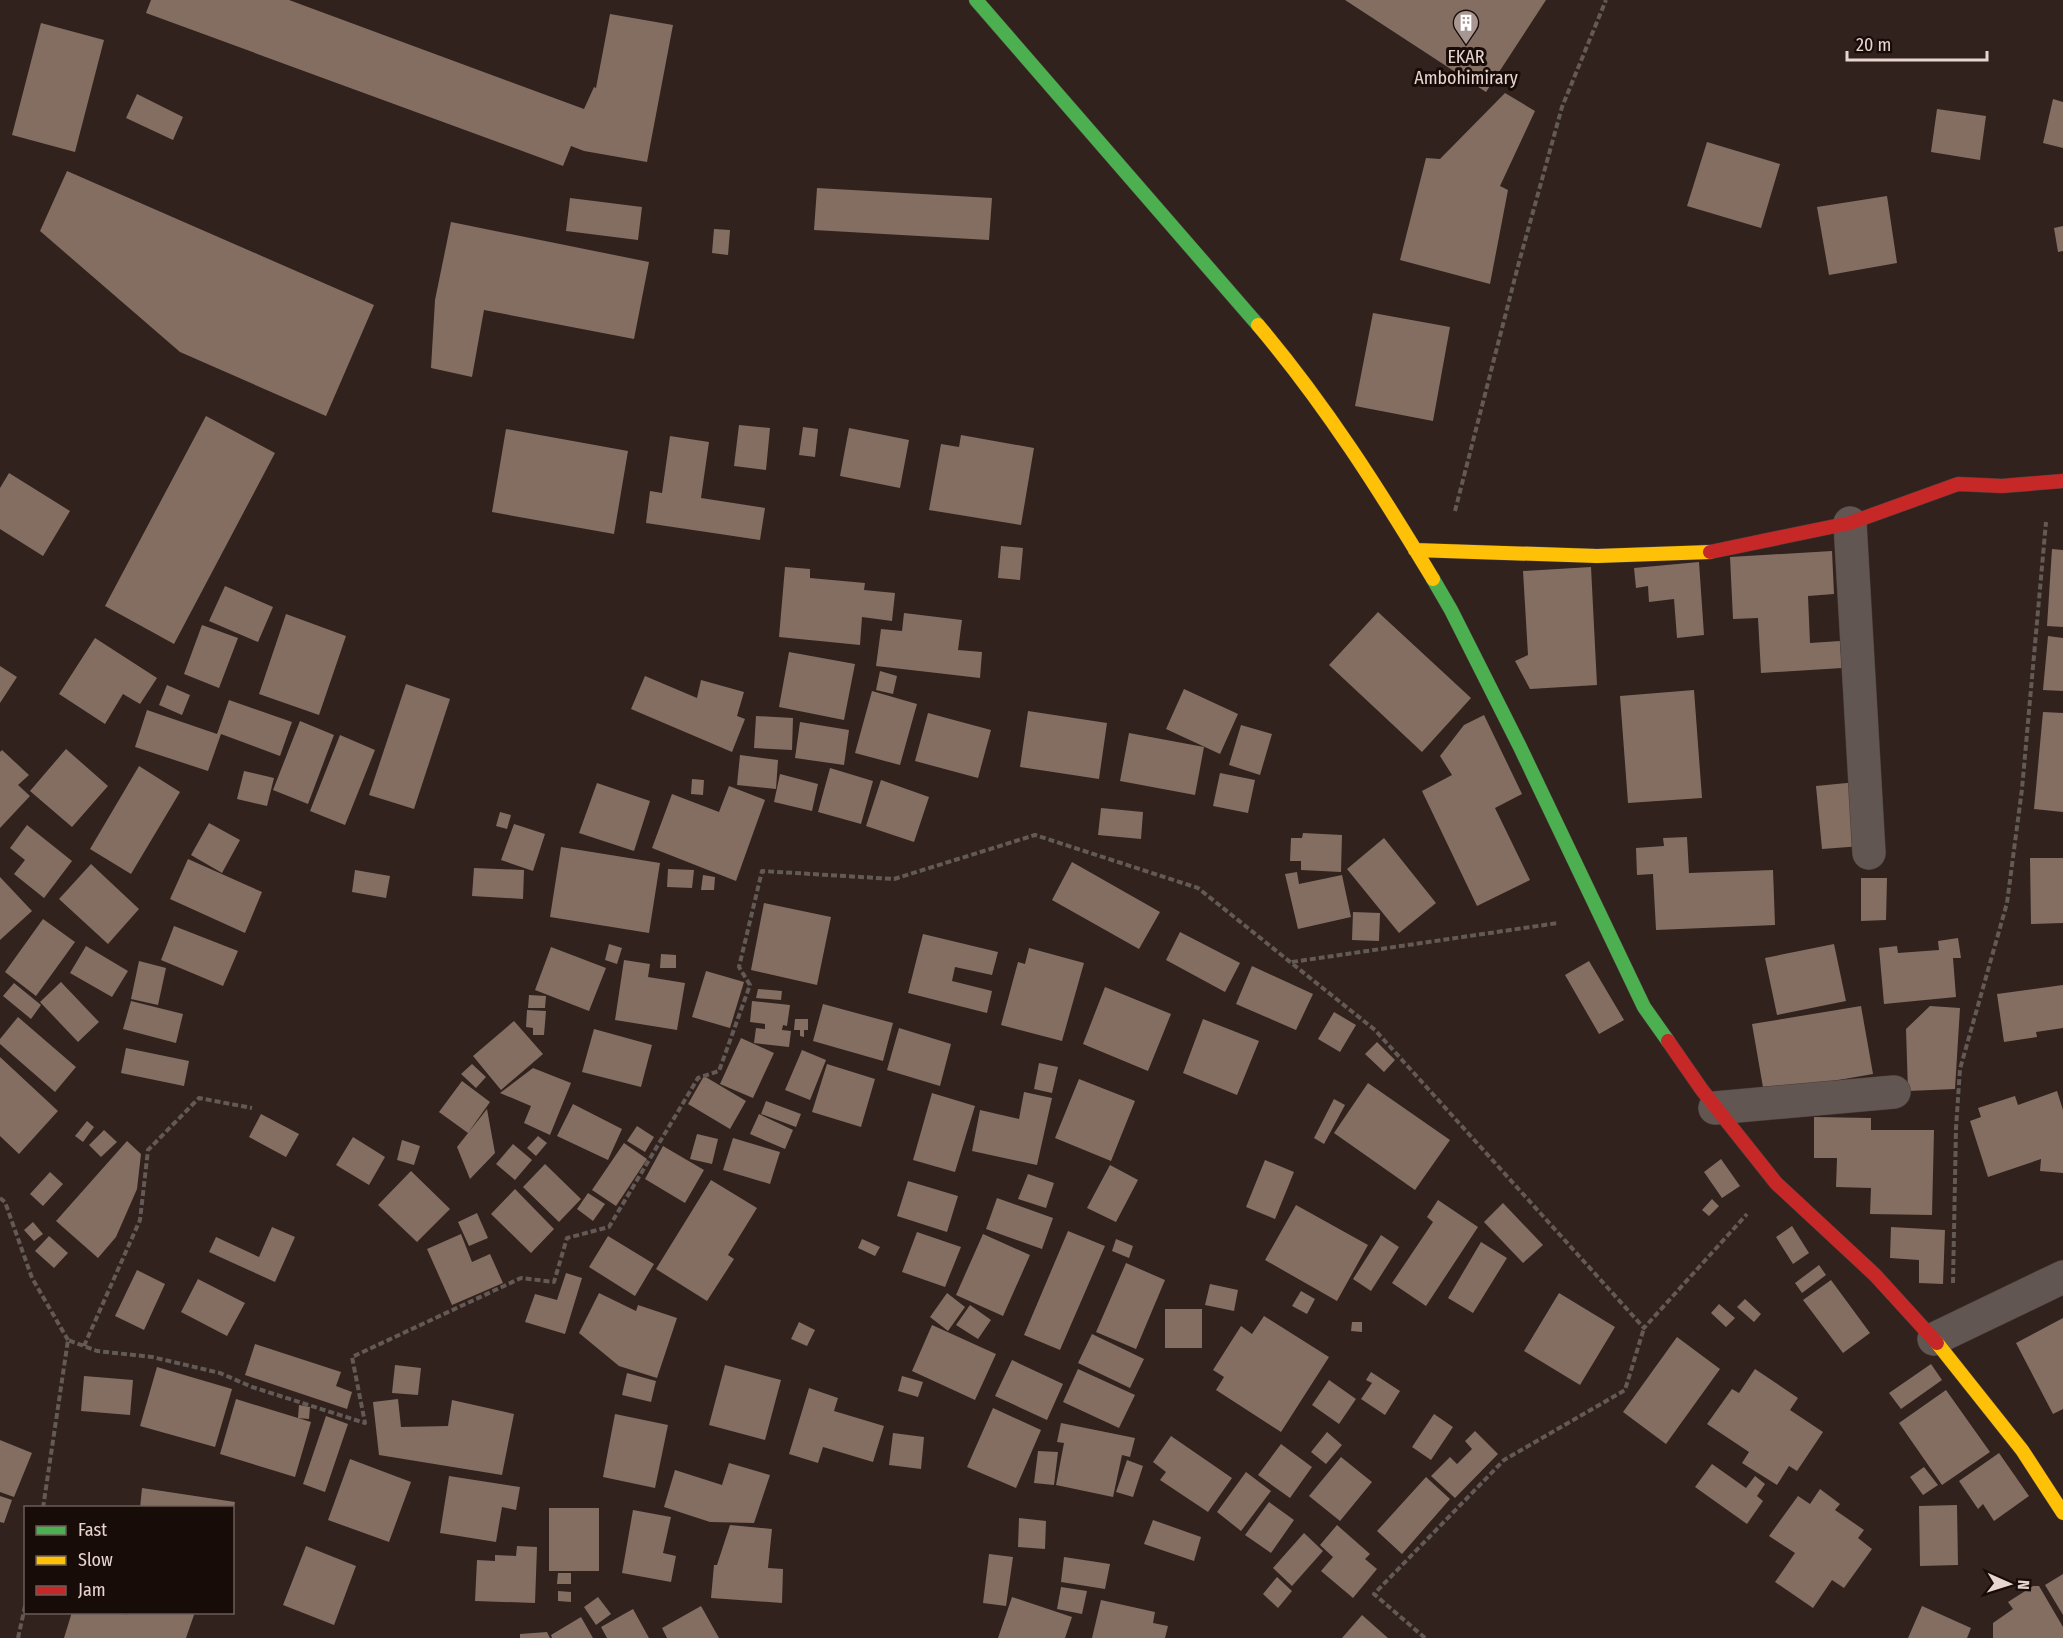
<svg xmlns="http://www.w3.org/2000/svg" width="2063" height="1638" font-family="'Fira Sans Condensed',sans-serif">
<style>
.building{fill:#846e62}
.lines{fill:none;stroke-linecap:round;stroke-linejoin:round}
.street-casing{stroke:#4a3d3a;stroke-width:34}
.fast-casing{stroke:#4a3d3a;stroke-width:15}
.slow-casing{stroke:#4a3d3a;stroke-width:15}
.jam-casing{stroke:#4a3d3a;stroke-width:15}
.path{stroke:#635955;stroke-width:4;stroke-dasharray:6 3;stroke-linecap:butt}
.street{stroke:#625653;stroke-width:33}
.fast{stroke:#4caf50;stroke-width:14}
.slow{stroke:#ffc107;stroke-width:14}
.jam{stroke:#c62828;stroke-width:14}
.labels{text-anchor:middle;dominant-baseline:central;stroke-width:6;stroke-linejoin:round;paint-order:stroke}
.poi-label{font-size:18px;fill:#e8d5d0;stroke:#180c09}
</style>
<rect width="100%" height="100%" fill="#31221e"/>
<!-- building -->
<path class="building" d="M151 0H289L584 109 594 87 596 88 610 14 673 25 647 162 584 151 571 146 563 166 146 13Z
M1345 0H1546L1486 92Z
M41 23 104 40 75 152 12 135Z
M1505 93 1535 111 1500 186 1508 190 1490 284 1400 260 1426 158 1440 159Z
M137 94 183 117 173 140 126 118Z
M2053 99 2063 102V148L2043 143Z
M1937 109 1986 116 1980 160 1931 152Z
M1707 142 1780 164 1761 228 1687 206Z
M67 171 374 305 326 416 180 352 40 231Z
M817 188 992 198 989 240 814 230Z
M1887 196 1897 263 1829 275 1817 207Z
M570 198 642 207 638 240 566 231Z
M451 222 649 262 634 339 484 310 472 377 431 368 435 300Z
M2063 226V251L2058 252 2054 228Z
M714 229 730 230 728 255 712 253Z
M1373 313 1450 327 1433 421 1355 406Z
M206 416 275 453 174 644 105 606Z
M739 425 770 428 766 470 734 466Z
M803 427 818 429 815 457 799 455Z
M849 428 909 440 900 488 840 476Z
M506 429 628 451 614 534 492 512Z
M961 435 1034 448 1021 525 929 510 941 444 959 447Z
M670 436 709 442 701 498 765 508 760 540 646 523 650 491 662 493Z
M9 473 70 511 43 556 0 529V488Z
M1001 546 1023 548 1020 580 998 578Z
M2052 549 2063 550V627L2047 626Z
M1832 551 1834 594 1808 596 1810 643 1840 641 1842 668 1761 673 1758 618 1733 619 1730 557Z
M1699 562 1704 635 1677 638 1674 599 1649 602 1648 586 1636 588 1634 568Z
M785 567 810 569V578L865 583 864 590 895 593 892 621 862 617 860 645 779 637Z
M1591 567 1597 685 1530 689 1515 661 1528 655 1523 571Z
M225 586 273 607 258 642 209 621Z
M1378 612 1471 698 1422 752 1329 665Z
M904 613 962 620 958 650 982 652 980 678 876 666 881 629 902 631Z
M286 614 346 636 319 715 259 694Z
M202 625 238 638 219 688 184 674Z
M2048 636 2063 638V691L2043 690Z
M95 638 157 678 140 704 123 694 105 724 59 694Z
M789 652 855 664 844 720 779 707Z
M0 666 17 677 0 703Z
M880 671 897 676 893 694 876 690Z
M645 676 697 698 701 680 744 692 737 716 745 719 732 752 631 709Z
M406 684 450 699 414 809 369 795Z
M167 685 190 695 182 715 159 705Z
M1184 689 1238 714 1220 754 1166 729Z
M1694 690 1702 798 1628 803 1620 696Z
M872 691 917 704 900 765 855 753Z
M229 700 292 722 280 756 221 734 208 771 135 747 147 710 217 734Z
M1028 711 1107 723 1099 779 1020 767Z
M2043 712 2063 713V812L2034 809Z
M928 713 991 730 978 778 915 761Z
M1484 715 1522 794 1495 808 1530 880 1477 906 1422 791 1452 775 1440 756 1464 725Z
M756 716 793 718 792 750 754 748Z
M300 721 334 735 308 804 273 790Z
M800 722 849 730 844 765 795 758Z
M1241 725 1272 734 1260 775 1229 765Z
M1129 733 1204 747 1195 795 1120 781Z
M340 735 375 750 345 825 310 811Z
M66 749 108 786 72 827 30 791Z
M2 750 29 775 18 785 30 796 0 828V752Z
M740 755 778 760 776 789 737 785Z
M139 766 180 792 131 874 90 849Z
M830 768 873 781 861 824 818 812Z
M244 771 274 778 267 806 237 799Z
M1220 773 1255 780 1248 813 1213 806Z
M780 774 818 784 812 811 774 802Z
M692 779 704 780 703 795 691 794Z
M881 780 929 797 914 842 866 826Z
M1857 782 1862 846 1822 849 1816 786Z
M597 783 650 801 634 851 579 833Z
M729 786 765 800 736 881 652 848 672 794 719 812Z
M1101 808 1143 812 1141 839 1098 835Z
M500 812 511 815 507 829 496 826Z
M209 823 240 840 222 873 191 855Z
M514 824 545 834 533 871 501 860Z
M27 825 72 861 44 898 14 874 25 860 10 848Z
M1303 833 1342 835 1341 872 1301 870V861H1290L1291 838H1302Z
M1687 837 1689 873 1773 870 1775 925 1656 930 1653 874 1637 875 1636 848 1664 846 1663 838Z
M1384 838 1436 903 1399 933 1347 869Z
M561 847 660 863 649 933 550 917Z
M2030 858H2063V923L2031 924Z
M188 859 262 892 245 933 170 899Z
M1072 862 1160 912 1139 949 1052 900Z
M91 864 139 909 108 944 59 899Z
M474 868 524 870 523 899 472 896Z
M668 869 694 870 692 888 667 887Z
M355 870 390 876 386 898 352 892Z
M1297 872 1299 884 1342 875 1351 917 1298 929 1285 874Z
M703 875 715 877 714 890H701Z
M0 877 32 911 0 940Z
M1861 878H1887L1886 920 1861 921Z
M764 903 831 917 817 985 751 970Z
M1353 912 1380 913 1379 941 1352 940Z
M43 919 75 942 36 996 5 972Z
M174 926 238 951 223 986 161 960Z
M1180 932 1240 963 1225 992 1166 960Z
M923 934 998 952 992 975 955 967 952 981 992 991 987 1013 908 993Z
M1958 938 1961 958H1953L1956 997 1884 1004 1879 948 1897 946 1898 953 1939 950 1938 941Z
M609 944 622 948 617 964 605 960Z
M1834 944 1846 1001 1777 1015 1765 958Z
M86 946 128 971 112 997 70 973Z
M551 947 606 968 589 1011 535 990Z
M1029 948 1084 963 1062 1041 1001 1025 1018 962 1025 964Z
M661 954 676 955V968H660Z
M624 960 650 964 648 977 685 983 677 1030 615 1020Z
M139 961 166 968 158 1005 131 999Z
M1589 961 1624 1020 1599 1034 1565 975Z
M1252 966 1313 994 1296 1030 1236 1004Z
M706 971 744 982 730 1028 692 1017Z
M61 982 99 1022 78 1042 40 1002Z
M14 983 41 1005 31 1019 3 996Z
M2063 985V1028L2036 1032 2037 1037 2004 1042 1997 994Z
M1105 987 1171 1014 1148 1071 1083 1044Z
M758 989 782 991 781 1000 756 998Z
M529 995 546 996 545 1008H528Z
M131 1001 183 1014 176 1043 123 1029Z
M752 1001 790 1005 787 1026 783 1025 782 1030 791 1031 789 1047 754 1043 756 1028 765 1029V1024L750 1022Z
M823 1004 893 1023 883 1061 813 1041Z
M1861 1006 1873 1074 1764 1093 1752 1024Z
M1930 1006 1960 1008 1955 1089 1908 1091 1906 1029Z
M527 1010 546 1011 544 1035H533V1028L526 1027Z
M1334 1012 1356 1025 1340 1052 1318 1039Z
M18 1017 76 1067 55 1092 0 1044V1039Z
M795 1019H808V1030H804V1037L800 1036V1030H794Z
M1203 1019 1259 1041 1237 1095 1183 1073Z
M514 1021 543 1054 501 1090 473 1056Z
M899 1028 951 1044 940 1086 887 1070Z
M594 1029 652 1045 641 1087 582 1072Z
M741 1038 774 1053 753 1098 720 1084Z
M1377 1042 1395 1060 1384 1072 1365 1054Z
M126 1048 189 1061 184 1086 121 1073Z
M802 1050 826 1060 810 1100 785 1090Z
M0 1057 58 1111 19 1154 0 1136Z
M1039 1063 1058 1067 1052 1093 1034 1089Z
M472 1064 486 1077 476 1088 461 1074Z
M827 1064 875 1079 861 1127 812 1112Z
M533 1068 571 1083 550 1135 524 1123 531 1106 500 1093Z
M704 1076 746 1101 730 1129 688 1104Z
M1079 1079 1135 1101 1111 1161 1055 1138Z
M462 1081 490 1102 468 1133 439 1112Z
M1368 1083 1450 1140 1415 1190 1334 1133Z
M2057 1091 2063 1110V1173L2040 1171 2041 1159 1988 1177 1970 1121 1981 1117 1978 1108 2015 1096 2018 1105Z
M1024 1092 1052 1098 1037 1165 972 1151 980 1110 1019 1119Z
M932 1093 975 1106 955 1172 913 1160Z
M1334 1099 1345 1105 1324 1144 1314 1138Z
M766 1101 801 1114 796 1127 761 1114Z
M573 1104 622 1129 608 1160 557 1136Z
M487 1109 495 1153 470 1179 457 1147Z
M261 1114 299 1134 286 1157 249 1137Z
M759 1114 793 1130 785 1149 750 1134Z
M1814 1117 1871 1118V1130H1934L1932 1215 1870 1214 1871 1188 1836 1187 1837 1158H1814Z
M87 1121 94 1127 83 1142 75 1136Z
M637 1126 654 1137 645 1152 627 1141Z
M104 1130 117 1142 101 1157 89 1145Z
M697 1134 718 1139 712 1164 690 1159Z
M538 1136 547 1143 536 1156 527 1148Z
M353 1137 385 1157 369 1185 336 1165Z
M733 1138 780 1152 770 1184 723 1170Z
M402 1140 420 1146 414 1165 397 1160Z
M127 1141 141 1154 137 1189 116 1237 98 1258 56 1221Z
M624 1143 647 1159 616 1206 592 1190Z
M513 1144 532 1160 515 1180 496 1164Z
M663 1146 704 1170 685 1203 645 1179Z
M1721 1159 1740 1186 1722 1198 1704 1172Z
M1265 1160 1294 1172 1275 1219 1246 1207Z
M545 1164 581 1199 559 1222 523 1187Z
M1110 1165 1138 1180 1116 1222 1087 1208Z
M411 1171 450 1209 417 1242 378 1205Z
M50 1172 63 1184 43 1206 30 1194Z
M1028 1174 1054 1183 1046 1208 1018 1199Z
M711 1180 757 1208 728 1255 734 1259 707 1301 656 1269Z
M908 1181 958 1196 947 1232 897 1216Z
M515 1189 554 1229 531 1253 491 1214Z
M588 1193 605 1204 593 1221 577 1209Z
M997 1198 1053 1218 1042 1249 986 1229Z
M1712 1199 1719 1206 1709 1216 1702 1210Z
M1438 1200 1478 1227 1426 1306 1392 1283 1433 1222 1427 1217Z
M1503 1203 1543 1245 1523 1263 1484 1222Z
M1296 1205 1368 1245 1337 1301 1265 1260Z
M477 1213 488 1238 469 1246 458 1222Z
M33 1222 43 1234 34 1241 24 1230Z
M1792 1226 1809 1253 1793 1264 1776 1237Z
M272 1227 295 1237 275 1282 209 1252 216 1237 259 1257Z
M1891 1227 1945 1230 1943 1284 1919 1283V1260L1890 1258Z
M1068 1231 1105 1246 1060 1350 1024 1335Z
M917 1232 961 1247 945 1287 902 1272Z
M461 1234 472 1262 490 1254 503 1283 452 1305 427 1249Z
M983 1234 1030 1255 1003 1316 956 1295Z
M1381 1235 1399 1247 1371 1291 1353 1279Z
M49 1236 68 1253 54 1268 35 1251Z
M608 1236 654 1264 635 1296 589 1267Z
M862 1239 880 1247 875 1256 858 1248Z
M1116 1239 1133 1246 1129 1258 1112 1251Z
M1481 1242 1507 1258 1473 1313 1448 1298Z
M1126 1263 1165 1280 1136 1349 1096 1332Z
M1819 1265 1826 1275 1802 1293 1795 1283Z
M137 1270 165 1284 144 1330 115 1316Z
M566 1273 582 1278 565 1334 525 1322 535 1294 557 1300Z
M198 1279 245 1303 227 1336 181 1312Z
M1831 1280 1870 1333 1843 1353 1803 1300Z
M1210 1284 1238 1290 1234 1311 1205 1305Z
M1301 1291 1315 1299 1307 1314 1292 1306Z
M599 1293 636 1311 638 1305 677 1318 657 1378 619 1366 579 1333Z
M947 1293 965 1307 948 1331 930 1317Z
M1559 1293 1615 1327 1580 1385 1524 1351Z
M1745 1299 1761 1314 1754 1322 1737 1307Z
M1719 1304 1735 1318 1726 1327 1711 1313Z
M970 1305 991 1320 978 1339 956 1325Z
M1165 1309H1202V1348H1165Z
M1264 1316 1329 1357 1281 1432 1216 1390 1224 1377 1213 1370 1241 1326 1252 1334Z
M2063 1318V1409L2053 1414 2016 1343Z
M799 1322 815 1330 807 1346 791 1339Z
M1352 1322H1362V1332L1351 1331Z
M932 1325 996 1354 975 1400 912 1371Z
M1092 1334 1144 1359 1130 1388 1078 1363Z
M1677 1337 1720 1369 1666 1444 1623 1412Z
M255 1344 341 1372 336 1386 352 1392 347 1409 245 1375Z
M1012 1360 1063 1384 1047 1420 995 1396Z
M1931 1364 1942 1380 1901 1409 1889 1393Z
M395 1365 421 1368 418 1395 392 1393Z
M725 1365 781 1380 765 1440 709 1425Z
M157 1367 232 1389 215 1447 140 1426Z
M1078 1369 1135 1395 1119 1428 1063 1402Z
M1755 1369 1798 1398 1790 1410 1823 1432 1797 1471 1789 1466 1777 1485 1742 1463 1749 1452 1707 1424 1732 1389 1739 1393Z
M1371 1372 1400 1391 1385 1415 1361 1399 1372 1383 1366 1380Z
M627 1373 656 1381 651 1402 622 1395Z
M84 1376 133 1380 130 1415 81 1411Z
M902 1376 923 1382 918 1397 898 1391Z
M1329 1380 1356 1399 1339 1424 1312 1405Z
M809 1388 838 1398 834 1411 884 1426 873 1462 823 1447 818 1463 789 1454Z
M1946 1390 1990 1452 1942 1485 1899 1423Z
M236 1399 311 1422 295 1477 220 1454Z
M398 1399 401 1427 448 1426 452 1400 514 1414 502 1475 379 1455 373 1402Z
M299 1405 310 1407 309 1419 298 1418Z
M993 1408 1041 1430 1016 1488 967 1467Z
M615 1414 668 1425 655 1488 603 1477Z
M1434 1414 1453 1427 1431 1460 1412 1447Z
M326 1416 348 1424 325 1492 303 1484Z
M1061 1423 1135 1438 1130 1457 1122 1455 1113 1497 1056 1485 1064 1443 1057 1442Z
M1475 1431 1498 1454 1455 1498 1431 1476 1450 1457 1457 1464 1472 1449 1465 1441Z
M1327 1432 1342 1445 1326 1464 1311 1452Z
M893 1433 924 1437 921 1469 889 1465Z
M1171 1436 1232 1478 1208 1512 1160 1480 1166 1472 1153 1462Z
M0 1440 32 1453 14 1497 0 1492Z
M1281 1444 1312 1467 1290 1498 1258 1475Z
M1038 1451 1058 1452 1054 1485 1034 1483Z
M1999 1453 2029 1496 1994 1521 1983 1504 1978 1509 1959 1481Z
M1341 1457 1372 1482 1340 1521 1309 1496Z
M350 1459 411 1482 389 1542 328 1520Z
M1127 1460 1143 1466 1133 1497 1116 1492Z
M729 1463 770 1475 754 1523 710 1522 664 1507 675 1470 722 1485Z
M1712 1464 1746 1488 1755 1476 1765 1484 1757 1496 1763 1501 1747 1524 1695 1487Z
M1924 1467 1938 1485 1923 1495 1910 1477Z
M1246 1472 1271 1491 1241 1531 1217 1512Z
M449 1476 520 1487 516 1510 502 1507 496 1542 440 1533Z
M1426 1477 1450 1499 1402 1554 1377 1531Z
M142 1488 235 1502 234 1508H140Z
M1820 1489 1840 1504 1835 1510 1864 1530 1858 1538 1872 1549 1844 1588 1832 1580 1813 1608 1775 1582 1795 1553 1769 1536 1798 1496 1810 1504Z
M0 1496 12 1500 4 1523 0 1522Z
M1269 1502 1294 1520 1271 1553 1245 1535Z
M1957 1505 1958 1565 1920 1566 1919 1506Z
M549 1508H599V1571H549Z
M633 1510 671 1517 663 1553 676 1556 671 1582 622 1573Z
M1019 1518 1046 1521 1045 1549 1018 1547Z
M1153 1520 1201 1537 1194 1561 1144 1544Z
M730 1525 772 1529 768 1568 783 1569 782 1603 711 1598 714 1565H717Z
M1337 1525 1370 1554 1365 1559 1377 1569 1353 1598 1321 1571 1333 1557 1320 1545Z
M1304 1533 1323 1551 1292 1586 1273 1568Z
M306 1546 356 1566 334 1625 283 1605Z
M517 1546 537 1547 535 1603 475 1601 477 1560 495 1561V1555L516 1556Z
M989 1554 1013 1557 1006 1606 983 1603Z
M1064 1557 1110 1564 1105 1589 1061 1582Z
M558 1573H571V1584H557Z
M2063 1574V1615L2045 1585Z
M1277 1577 1292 1591 1278 1608 1263 1594Z
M2033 1586H2039L2063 1627V1638H1993V1623L2013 1609 2008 1602Z
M1061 1587 1087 1591 1082 1614 1057 1609Z
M558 1591 571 1592V1602L558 1601Z
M598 1597 611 1614 596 1625 584 1607Z
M1012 1597 1072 1617 1065 1638H998Z
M1101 1600 1155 1612 1153 1623 1168 1626 1165 1638H1092Z
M701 1606 719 1638H667L662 1628Z
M1922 1606 1971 1628 1967 1638H1908Z
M633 1609 649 1638H607L601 1627Z
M72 1612H120L127 1615V1612H195L186 1638H64Z
M1362 1615 1388 1638H1342Z
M581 1617 593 1638H552L551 1635Z
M547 1632 550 1638H520V1634Z"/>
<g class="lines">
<defs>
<path id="street" d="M1850 523 1869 853
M1715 1108 1894 1092
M1934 1339 2063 1277"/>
<path id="fast" d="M976 0 1258 325
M1433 579 1451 610 1520 747 1644 1007 1668 1041"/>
<path id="slow" d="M1258 325C1325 404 1380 491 1433 579
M1415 550 1597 556 1710 552
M1937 1343 2022 1450 2063 1513"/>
<path id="jam" d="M1710 552 1850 523 1958 484 2002 486 2063 481
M1668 1041 1702 1090 1776 1183 1875 1275 1937 1343"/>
</defs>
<!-- street casing -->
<use href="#street" class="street-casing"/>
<!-- fast casing -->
<use href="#fast" class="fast-casing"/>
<!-- slow casing -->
<use href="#slow" class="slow-casing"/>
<!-- jam casing -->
<use href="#jam" class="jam-casing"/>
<!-- path -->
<path class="path" d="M1455 511 1518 266 1562 107 1606 0
M1292 962 1558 923
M0 1198 5 1202 32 1278 68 1340
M1953 1283 1956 1128 1960 1069 2007 903 2022 789 2046 522
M84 1346 140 1220 148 1150 199 1098 252 1108
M43 1508 68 1340 97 1351 152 1357 220 1373 252 1387 365 1423 352 1357 521 1278 554 1282 567 1238 609 1227 698 1078 719 1071 750 985 739 967 762 871 894 879 1035 835 1198 888 1375 1030 1644 1328 1747 1214
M18 1638 26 1602
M1425 1638 1374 1594 1504 1460 1625 1390 1644 1328"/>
<!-- street -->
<use href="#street" class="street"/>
<!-- fast -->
<use href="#fast" class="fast"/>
<!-- slow -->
<use href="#slow" class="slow"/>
<!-- jam -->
<use href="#jam" class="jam"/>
</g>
<!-- icons -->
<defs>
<symbol id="building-pin" viewBox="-11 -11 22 30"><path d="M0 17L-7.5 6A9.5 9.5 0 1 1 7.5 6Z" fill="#a89692" stroke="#180c09"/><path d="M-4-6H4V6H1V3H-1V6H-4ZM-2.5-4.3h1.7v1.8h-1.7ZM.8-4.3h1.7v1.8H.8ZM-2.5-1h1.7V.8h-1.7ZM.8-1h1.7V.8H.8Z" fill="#fff"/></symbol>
</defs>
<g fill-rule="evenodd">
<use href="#building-pin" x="1451" y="8" width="30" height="40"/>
</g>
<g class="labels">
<!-- poi labels -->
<g class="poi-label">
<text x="1466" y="57">EKAR<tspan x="1466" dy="21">Ambohimirary</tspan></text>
</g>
</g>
<!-- legend -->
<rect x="24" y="1506" width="210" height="108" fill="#180c09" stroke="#6b5c59" stroke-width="1.5"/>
<rect x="36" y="1526" width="30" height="9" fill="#4caf50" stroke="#6b5c59" stroke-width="1.5"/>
<text x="78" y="1536" font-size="18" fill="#e8d5d0">Fast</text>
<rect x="36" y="1556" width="30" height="9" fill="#ffc107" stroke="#6b5c59" stroke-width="1.5"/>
<text x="78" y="1566" font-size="18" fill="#e8d5d0">Slow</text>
<rect x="36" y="1586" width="30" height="9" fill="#c62828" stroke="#6b5c59" stroke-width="1.5"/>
<text x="78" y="1596" font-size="18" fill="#e8d5d0">Jam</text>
<!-- north arrow -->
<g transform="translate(2009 1584) rotate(93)" stroke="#180c09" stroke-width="4.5" paint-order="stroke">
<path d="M0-4.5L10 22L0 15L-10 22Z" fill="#e8d5d0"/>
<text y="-9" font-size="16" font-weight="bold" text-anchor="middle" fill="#e8d5d0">N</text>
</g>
<!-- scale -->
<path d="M1847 51v9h140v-9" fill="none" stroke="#e8d5d0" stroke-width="3"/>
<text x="1856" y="51" font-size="18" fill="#e8d5d0" stroke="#180c09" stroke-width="4.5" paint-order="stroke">20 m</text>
</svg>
